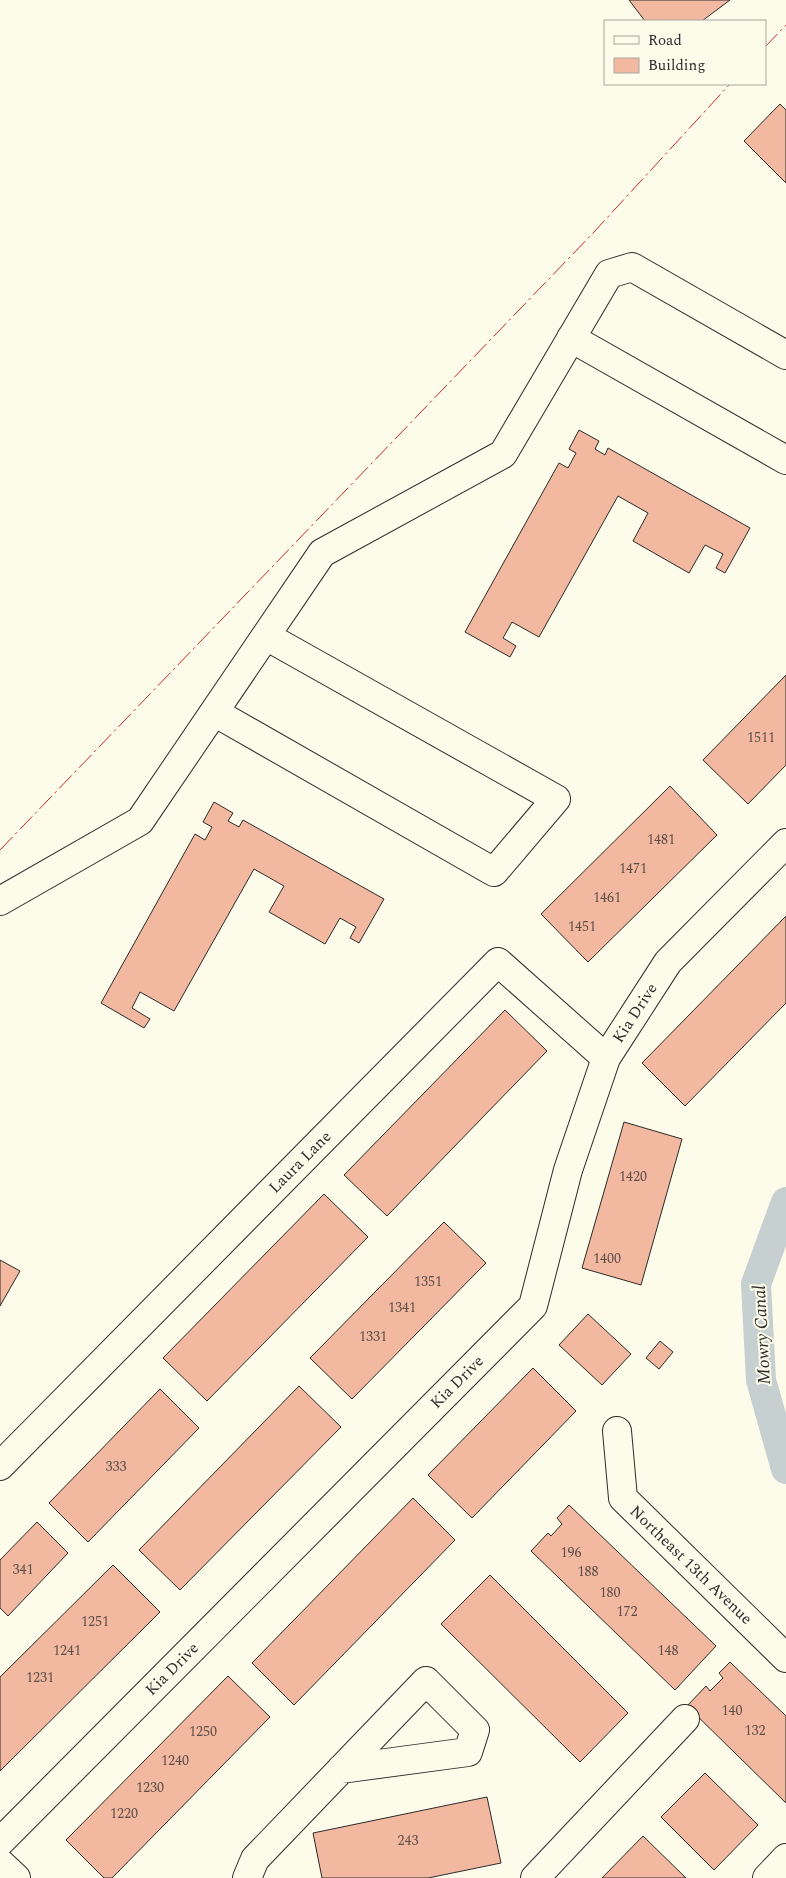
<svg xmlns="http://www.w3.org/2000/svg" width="786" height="1878" font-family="Spectral,serif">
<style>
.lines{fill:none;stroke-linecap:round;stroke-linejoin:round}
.canal{stroke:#c7d0d0;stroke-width:30}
.building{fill:#f2b8a0;stroke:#2b2b2b}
.minor-casing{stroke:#2b2b2b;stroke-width:30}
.minor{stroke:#fdfbea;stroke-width:28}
.power{stroke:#c62828;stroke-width:1;stroke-dasharray:18 4 2.5 4;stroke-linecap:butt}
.labels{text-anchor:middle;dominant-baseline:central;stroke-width:4;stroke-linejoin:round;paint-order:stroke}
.number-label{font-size:14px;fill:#5d4e48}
.street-label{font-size:16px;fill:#2b2b2b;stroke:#fdfbea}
.water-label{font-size:18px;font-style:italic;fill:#2b2b2b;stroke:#fdfbea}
</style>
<rect width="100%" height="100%" fill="#fdfbea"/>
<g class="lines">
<!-- canal -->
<path class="canal" d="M786 1202 756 1284 761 1380 786 1469"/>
</g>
<!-- building -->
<path class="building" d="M629 0H730L702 21H645Z
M780 104 786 110V183L744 141Z
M579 430 599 441 595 449 605 455 608 448 750 528 725 573 716 568 723 554 705 545 689 573 633 541 648 513 618 496 539 637 512 622 503 638 516 646 510 657 465 632 559 463 568 468 576 453 569 449Z
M786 675V765L748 804 703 760Z
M670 786 717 835 588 962 541 914Z
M214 802 233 813 228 821 239 827 243 820 384 899 359 943 350 938 356 927 340 918 325 944 269 912 284 886 254 869 174 1011 140 992 132 1008 150 1019 144 1028 101 1003 195 834 205 840 212 827 203 822Z
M786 916V1003L685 1106 642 1063Z
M505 1010 547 1051 387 1216 344 1175Z
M624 1122 682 1139 641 1285 582 1268Z
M324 1194 368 1237 207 1401 163 1358Z
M444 1222 486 1263 352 1399 310 1358Z
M0 1260 20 1271 0 1306Z
M588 1314 631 1354 602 1385 559 1345Z
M660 1341 673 1352 659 1369 646 1358Z
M533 1368 576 1411 472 1518 428 1475Z
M299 1386 341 1427 180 1590 139 1550Z
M160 1389 199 1428 88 1542 49 1503Z
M413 1498 455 1540 294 1705 252 1663Z
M569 1505 716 1646 675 1690 531 1551 548 1533 551 1536 562 1524 557 1518Z
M37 1522 68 1553 8 1616 0 1608V1560Z
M113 1565 160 1612 0 1771V1677Z
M490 1575 628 1713 580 1762 441 1624Z
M730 1662 786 1716V1803L687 1706 706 1686 710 1691 723 1678 719 1673Z
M228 1676 270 1717 112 1878H104L66 1840Z
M705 1773 758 1825 714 1870 661 1817Z
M487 1797 501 1863 428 1878H322L313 1833Z
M643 1836 686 1878H602Z"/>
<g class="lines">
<defs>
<path id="minor" d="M571 338 786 460
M214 712 494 872 556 799 266 636
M0 901 140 821 322 553 503 454 609 274 632 267 786 355
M617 1431 623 1498 786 1658
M0 1466 498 962 606 1058
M0 1842 533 1306 568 1170 606 1058 668 962 786 843
M0 1863 16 1878
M247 1878 255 1859 426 1681 475 1730 468 1752 341 1769
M535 1878 685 1719
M767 1878 786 1858"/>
</defs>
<!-- minor casing -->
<use href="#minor" class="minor-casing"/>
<!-- minor -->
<use href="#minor" class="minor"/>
<!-- power -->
<path class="power" d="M765 47 786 25
M0 850 594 232 730 84"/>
</g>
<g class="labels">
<!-- number labels -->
<g class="number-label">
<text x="761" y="737">1511</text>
<text x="661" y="839">1481</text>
<text x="633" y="868">1471</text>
<text x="607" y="897">1461</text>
<text x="582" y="926">1451</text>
<text x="633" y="1176">1420</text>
<text x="607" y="1258">1400</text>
<text x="428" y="1281">1351</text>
<text x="402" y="1307">1341</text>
<text x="373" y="1336">1331</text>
<text x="116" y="1466">333</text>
<text x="571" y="1552">196</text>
<text x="23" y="1569">341</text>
<text x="588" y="1571">188</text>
<text x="610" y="1592">180</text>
<text x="627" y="1611">172</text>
<text x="95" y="1621">1251</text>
<text x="67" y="1650">1241</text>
<text x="668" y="1650">148</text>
<text x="40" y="1677">1231</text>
<text x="732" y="1710">140</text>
<text x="755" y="1730">132</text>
<text x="203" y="1731">1250</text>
<text x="175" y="1760">1240</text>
<text x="150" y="1787">1230</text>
<text x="124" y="1813">1220</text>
<text x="408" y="1840">243</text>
</g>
<!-- street labels -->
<g class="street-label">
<text transform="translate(635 1013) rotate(-57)">Kia Drive</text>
<text transform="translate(300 1162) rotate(-45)">Laura Lane</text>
<text transform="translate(457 1382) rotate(-45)">Kia Drive</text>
<text transform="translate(691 1565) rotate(44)">Northeast 13th Avenue</text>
<text transform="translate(172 1669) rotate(-45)">Kia Drive</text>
</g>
<!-- water labels -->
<g class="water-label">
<text transform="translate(762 1335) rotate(-93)">Mowry Canal</text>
</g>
</g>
<!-- legend -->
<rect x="604" y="20" width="162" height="65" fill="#fdfbea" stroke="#a9a89e"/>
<rect x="614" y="36" width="25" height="8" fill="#fdfbea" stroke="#a9a89e"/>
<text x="648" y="45" font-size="15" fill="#2b2b2b">Road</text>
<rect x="614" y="58" width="25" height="15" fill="#f2b8a0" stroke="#a9a89e"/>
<text x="648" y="70" font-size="15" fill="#2b2b2b">Building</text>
</svg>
